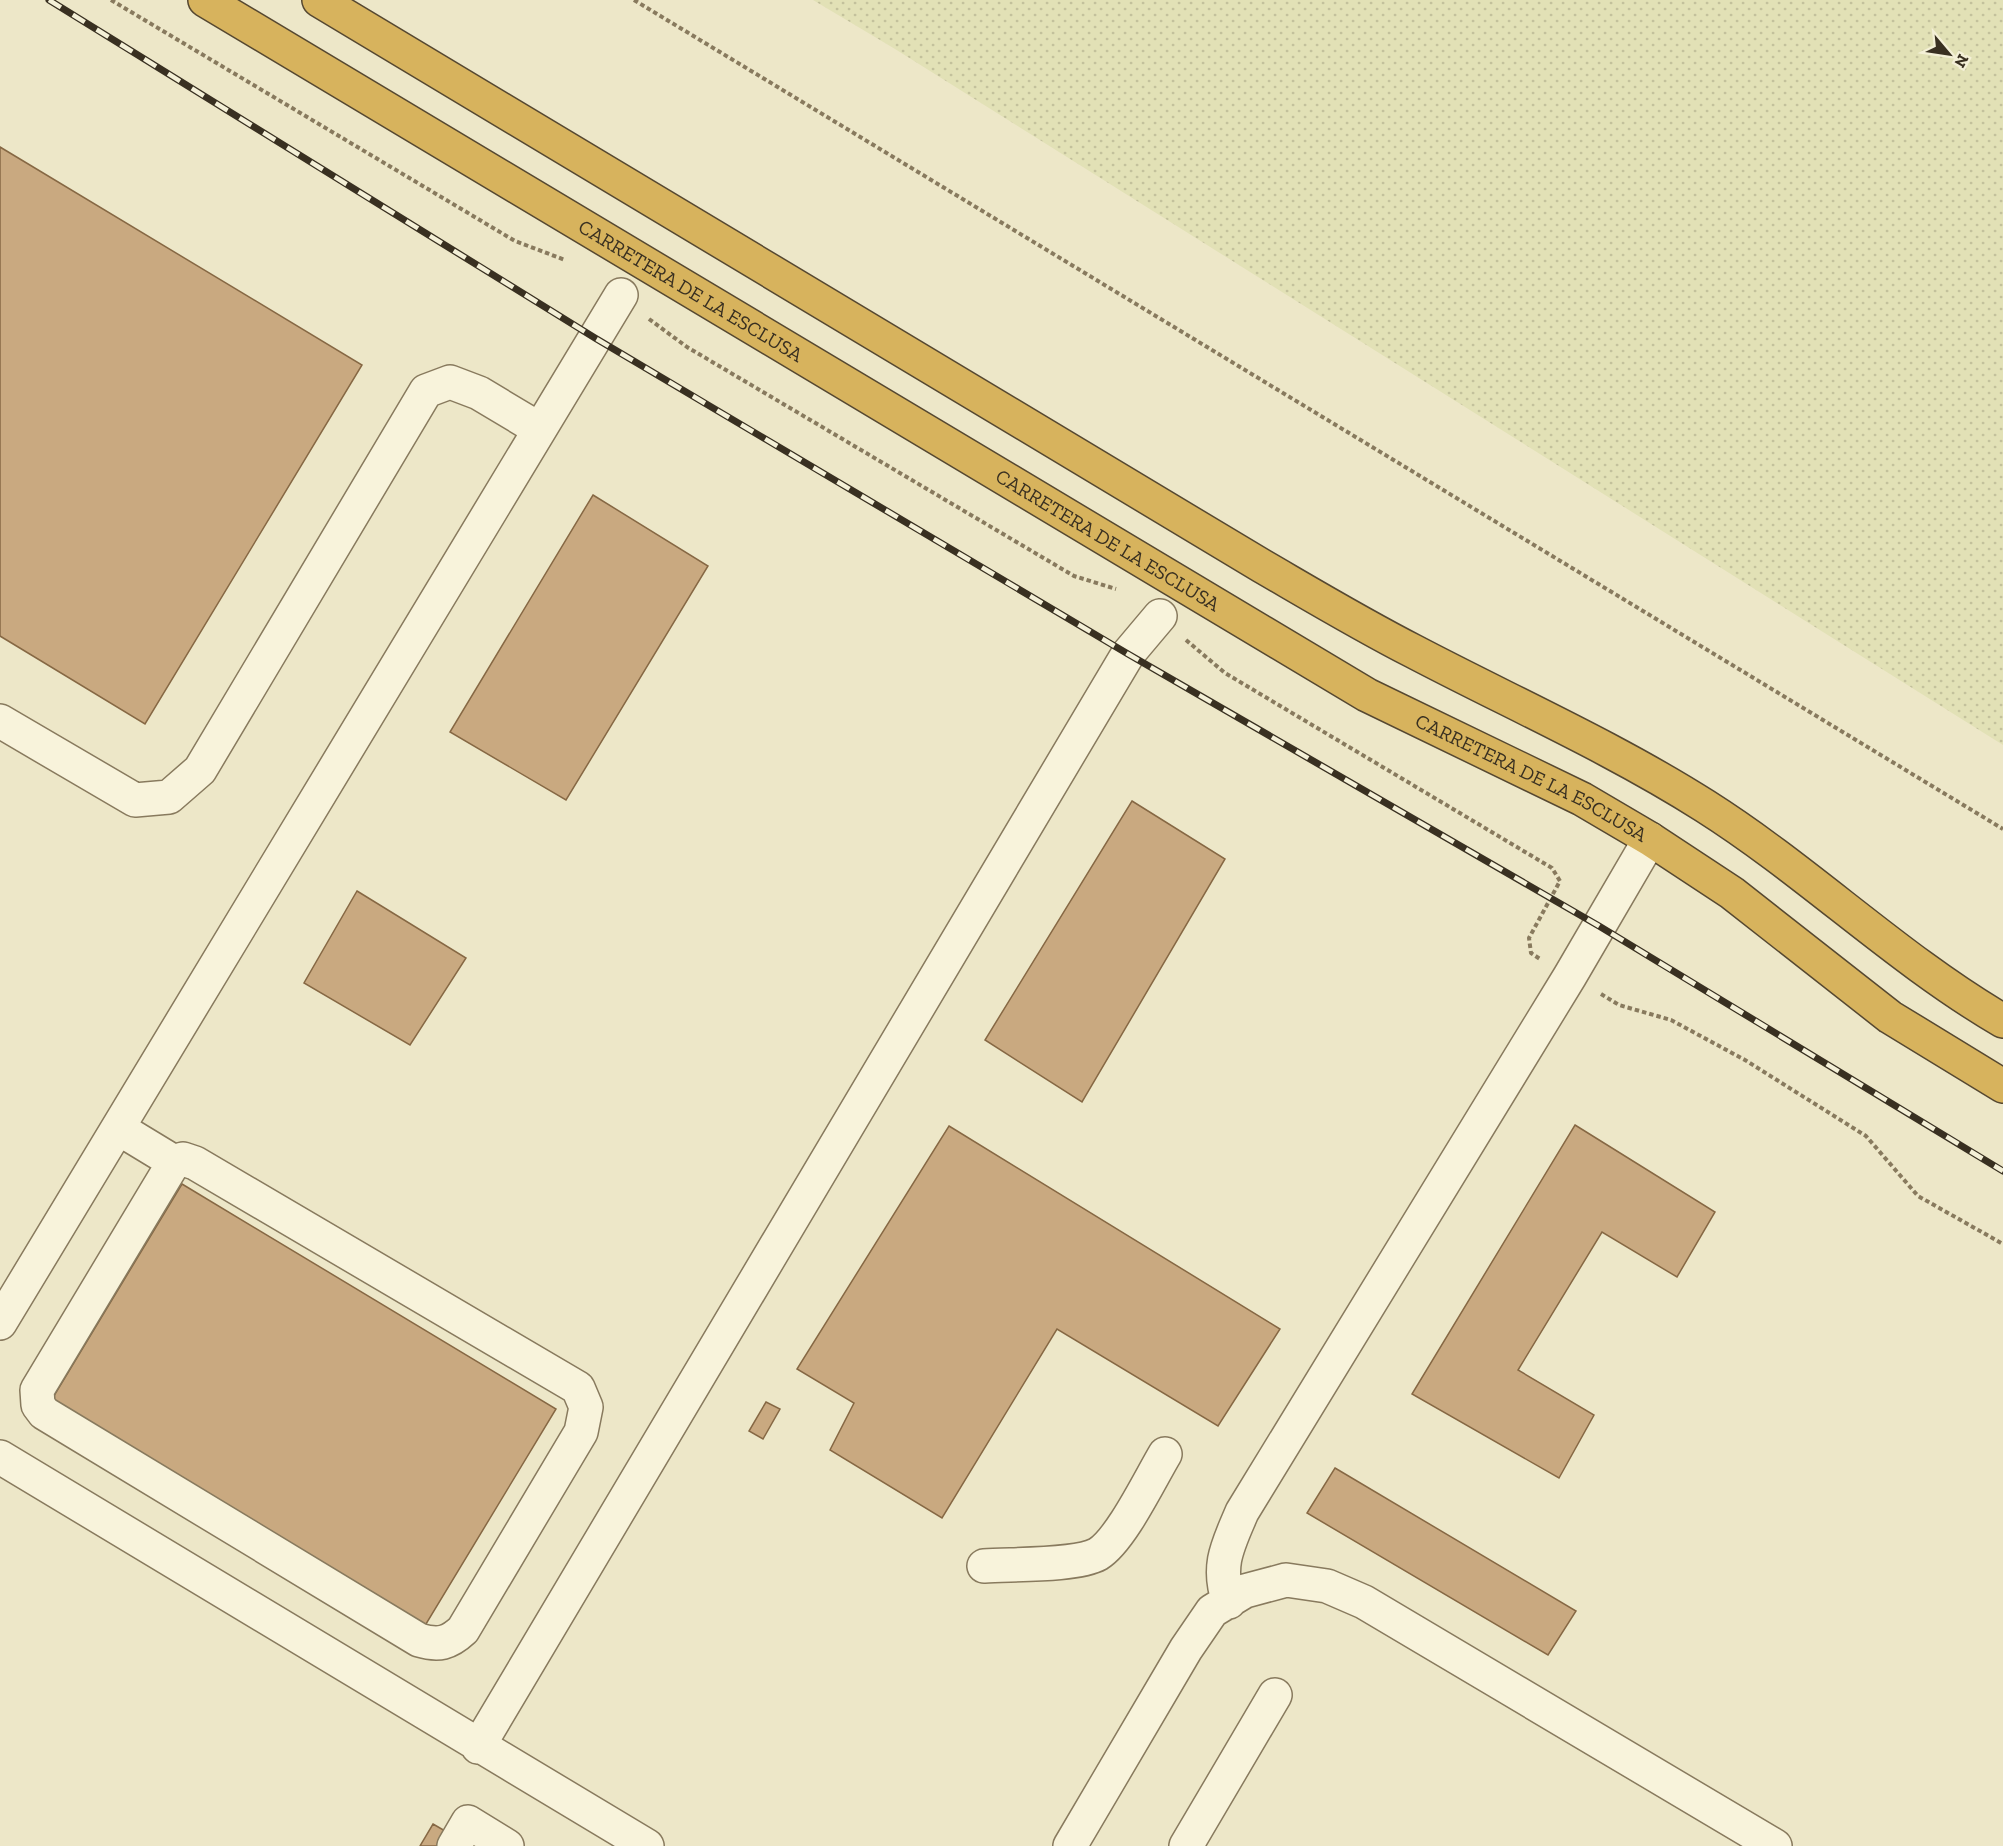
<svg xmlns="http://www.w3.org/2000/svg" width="2003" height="1846" font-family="'Zilla Slab',serif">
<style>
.farmland{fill:url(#farmland-dots)}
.building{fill:#c9a980;stroke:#866844;stroke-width:1.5}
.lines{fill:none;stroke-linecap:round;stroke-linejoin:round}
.minor-casing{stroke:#887a5e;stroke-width:36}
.highway-casing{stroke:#564831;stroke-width:36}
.path{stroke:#887a5e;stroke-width:4;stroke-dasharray:4.5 3;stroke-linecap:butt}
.minor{stroke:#f8f3db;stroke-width:33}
.highway{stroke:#d7b35d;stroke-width:33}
.rail-casing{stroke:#393021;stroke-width:7}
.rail{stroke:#f4f0d7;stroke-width:4.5;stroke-dasharray:14;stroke-linecap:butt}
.labels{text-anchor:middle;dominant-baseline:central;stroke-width:5;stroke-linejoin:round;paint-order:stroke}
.street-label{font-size:20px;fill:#393021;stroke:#f4f0d7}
</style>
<defs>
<pattern id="farmland-dots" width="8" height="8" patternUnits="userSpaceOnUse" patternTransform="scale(1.5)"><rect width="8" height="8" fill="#e2e1b6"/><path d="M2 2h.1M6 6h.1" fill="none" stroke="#c3c19c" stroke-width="1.8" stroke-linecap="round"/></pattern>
</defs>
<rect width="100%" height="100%" fill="#ede7c8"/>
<!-- farmland -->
<path class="farmland" d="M813 0H2003V745L895 49Z"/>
<!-- building -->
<path class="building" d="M0 147 362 365 145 724 0 636Z
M593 495 708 566 566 800 450 732Z
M1132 801 1225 859 1082 1102 985 1040Z
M357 891 466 958 410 1045 304 983Z
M1575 1125 1715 1212 1677 1277 1602 1232 1518 1370 1594 1415 1559 1478 1412 1394Z
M949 1126 1280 1329 1218 1426 1057 1329 942 1518 830 1450 854 1403 797 1369Z
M182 1184 556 1409 423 1629 49 1404Z
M766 1402 780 1409 763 1439 749 1431Z
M1335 1468 1576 1611 1548 1655 1307 1513Z
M433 1824 471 1846H420Z"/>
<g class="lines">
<defs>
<path id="minor" d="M0 721 135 800 169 797 200 770 426 391 450 382 479 393 539 429
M118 1128 174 1162 183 1159 195 1163 578 1388 586 1407 581 1432 463 1630C449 1643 439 1646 419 1640L44 1413 38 1405 37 1390 174 1162
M0 1323 621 295
M0 1457 647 1846
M984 1566C1010 1564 1077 1566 1098 1554 1121 1540 1150 1479 1165 1454
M1229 1602C1216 1566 1228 1545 1242 1512L1570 976 1650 839
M478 1747 1128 654 1160 616
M454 1846 468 1822 507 1846
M1070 1846 1186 1649 1212 1611 1245 1591 1286 1580 1327 1586 1364 1602 1775 1846
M1186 1846 1275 1695"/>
<g id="highway">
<path id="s1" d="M205 0 1367 695 1582 799 1650 839 1732 893 1890 1017 2003 1086"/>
<path d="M319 0 1262 566C1312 595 1362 625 1413 651 1510 702 1612 747 1705 806 1809 872 1897 959 2003 1021"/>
</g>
</defs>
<!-- minor casing -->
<use href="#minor" class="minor-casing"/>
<!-- highway casing -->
<use href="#highway" class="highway-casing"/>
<!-- path -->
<path class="path" d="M111 0 515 241 565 260
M634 0 2003 829
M649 319 687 347 1074 576 1116 589
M1186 640 1225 673 1552 868 1560 881 1529 938 1531 953 1540 959
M1601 994 1619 1005 1671 1020 1745 1060 1866 1136 1918 1196 2003 1244"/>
<!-- minor -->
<use href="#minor" class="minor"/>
<!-- highway -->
<use href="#highway" class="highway"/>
<defs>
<path id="rail" d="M49 0 595 338 1128 654 1599 926 2003 1171"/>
</defs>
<!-- rail casing -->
<use href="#rail" class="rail-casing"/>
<!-- rail -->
<use href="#rail" class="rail"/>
</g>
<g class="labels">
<!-- street labels -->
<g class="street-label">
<text stroke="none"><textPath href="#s1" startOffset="566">CARRETERA DE LA ESCLUSA</textPath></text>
<text stroke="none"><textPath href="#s1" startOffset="1052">CARRETERA DE LA ESCLUSA</textPath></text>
<text stroke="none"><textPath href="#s1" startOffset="1538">CARRETERA DE LA ESCLUSA</textPath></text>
</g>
</g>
<!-- north arrow -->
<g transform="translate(1949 54) rotate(119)" stroke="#f4f0d7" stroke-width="4.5" paint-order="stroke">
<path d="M0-4.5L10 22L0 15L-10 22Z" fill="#393021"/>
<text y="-9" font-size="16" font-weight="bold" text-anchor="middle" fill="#393021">N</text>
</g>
</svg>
